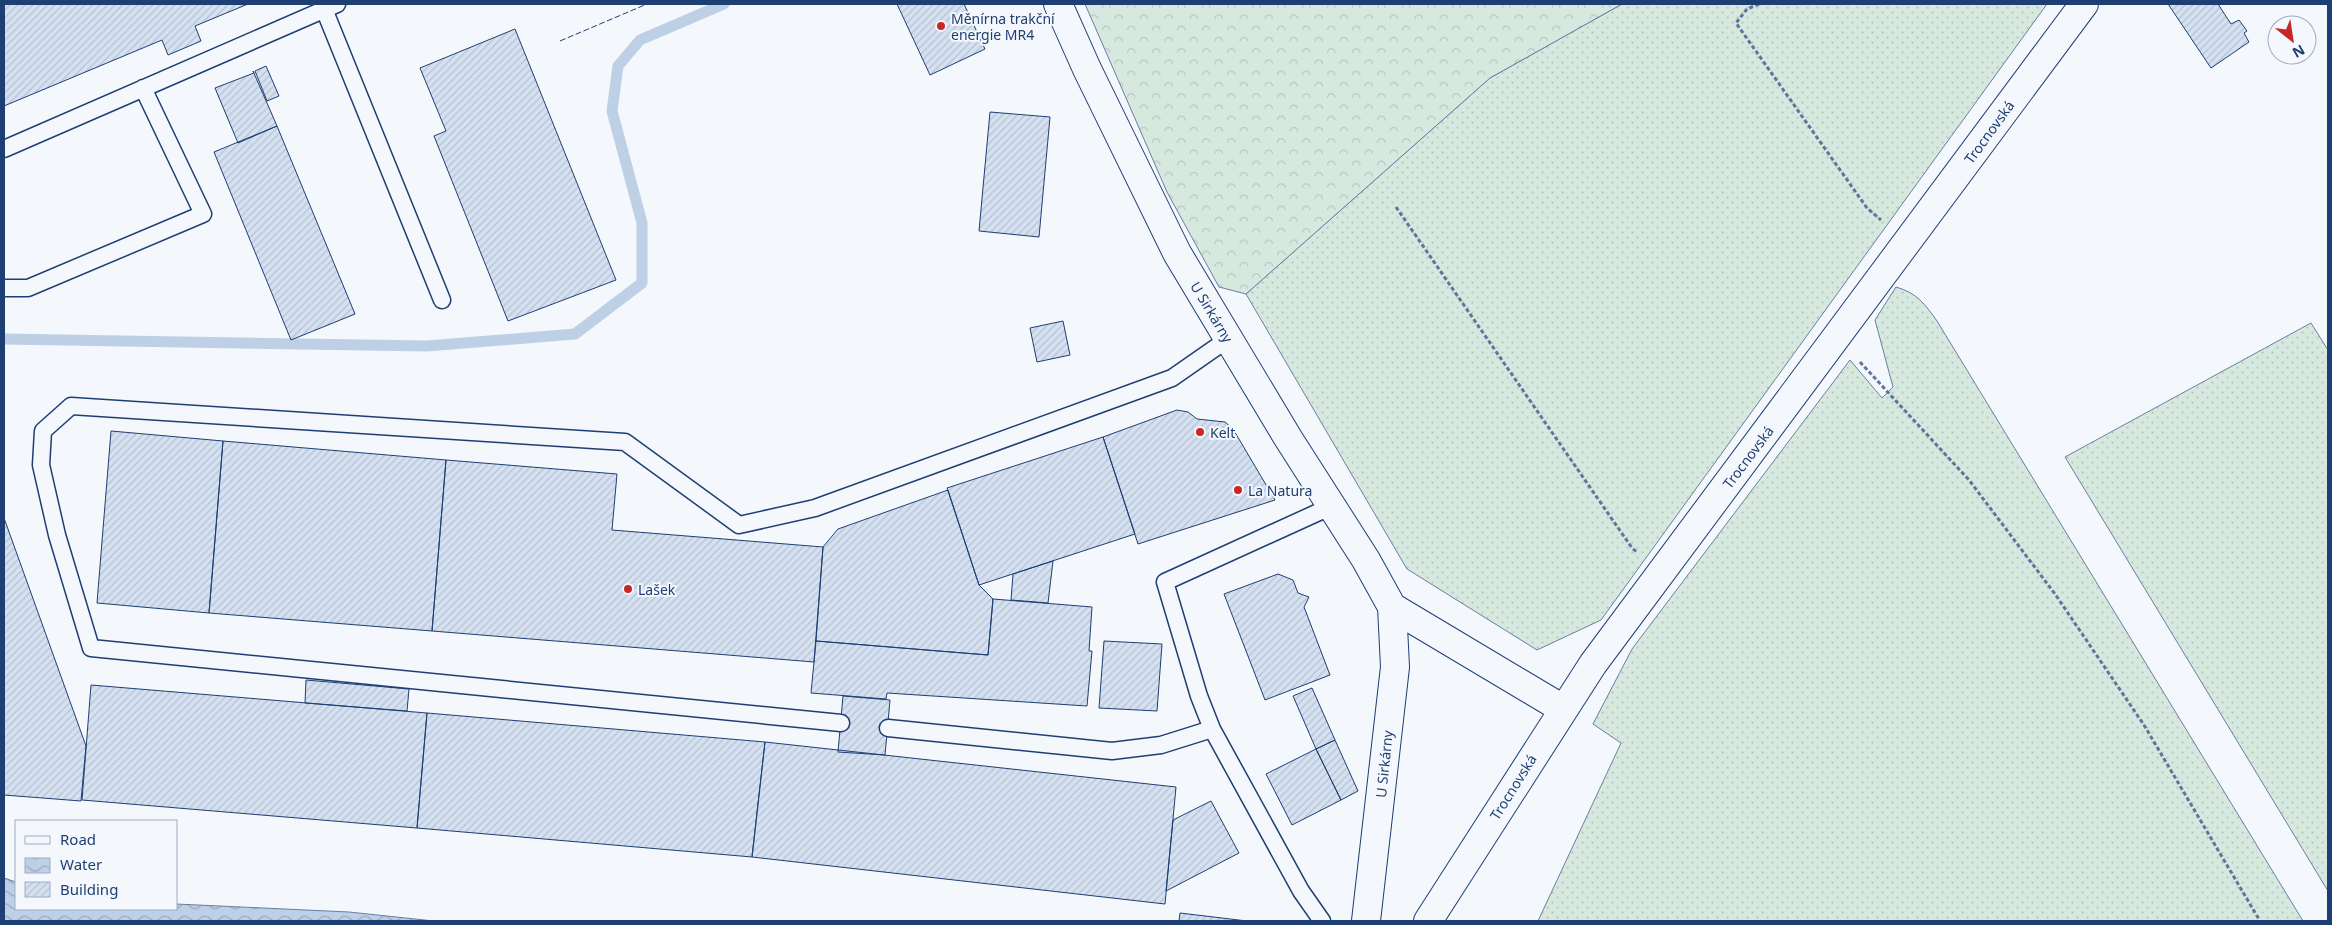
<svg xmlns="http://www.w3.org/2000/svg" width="2332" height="925" font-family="'Noto Sans',sans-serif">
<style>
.grass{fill:url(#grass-dots);stroke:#687fa3}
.forest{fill:url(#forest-crowns);stroke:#687fa3}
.water{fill:url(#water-waves);stroke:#687fa3}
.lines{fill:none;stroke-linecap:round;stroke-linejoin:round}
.stream{stroke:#bed0e5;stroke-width:11}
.building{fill:url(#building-hatch);stroke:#1d3f73}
.service-casing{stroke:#1d3f73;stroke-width:19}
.minor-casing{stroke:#1d3f73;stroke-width:30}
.path{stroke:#5e769c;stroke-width:3;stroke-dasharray:4 2.5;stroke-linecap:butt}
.service{stroke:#f4f7fb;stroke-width:16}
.minor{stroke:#f4f7fb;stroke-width:28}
.fence{stroke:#1d3f73;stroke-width:1;stroke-dasharray:6 2.5;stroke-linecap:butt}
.poi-dot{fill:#c62828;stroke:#f4f7fb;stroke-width:2}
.labels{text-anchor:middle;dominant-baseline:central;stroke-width:4;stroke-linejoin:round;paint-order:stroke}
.poi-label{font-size:14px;fill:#1d3f73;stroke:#f4f7fb;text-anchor:start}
.street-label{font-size:14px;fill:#1d3f73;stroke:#f4f7fb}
</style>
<defs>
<pattern id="grass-dots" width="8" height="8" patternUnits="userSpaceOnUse" patternTransform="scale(1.25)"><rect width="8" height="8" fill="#d7e8df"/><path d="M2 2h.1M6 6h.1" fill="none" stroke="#b8c8c3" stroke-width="1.8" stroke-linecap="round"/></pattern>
<pattern id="forest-crowns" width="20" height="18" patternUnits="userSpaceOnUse" patternTransform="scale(1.25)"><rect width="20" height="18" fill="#d7e8df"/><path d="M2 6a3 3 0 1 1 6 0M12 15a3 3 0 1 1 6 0" fill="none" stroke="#b8c8c3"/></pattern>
<pattern id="water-waves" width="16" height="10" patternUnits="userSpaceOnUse" patternTransform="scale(1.25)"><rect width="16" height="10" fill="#bed0e5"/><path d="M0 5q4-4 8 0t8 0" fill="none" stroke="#9aaabe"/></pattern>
<pattern id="building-hatch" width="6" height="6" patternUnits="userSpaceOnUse" patternTransform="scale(1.25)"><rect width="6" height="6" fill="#d5e0f0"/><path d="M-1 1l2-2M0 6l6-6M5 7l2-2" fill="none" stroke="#b6c1d1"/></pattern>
</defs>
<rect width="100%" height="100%" fill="#f4f7fb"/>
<!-- grass -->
<path class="grass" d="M1622 4H2047L1601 620 1537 650 1407 569 1246 294 1490 78Z
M1896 287C1917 293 1925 304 1937 321L2303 921H1538L1621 743 1593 724 1632 649 1850 360 1882 398 1893 387 1875 320Z
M2311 323 2328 350V891L2065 457Z"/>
<!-- forest -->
<path class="forest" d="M1085 4H1622L1490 78 1246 294 1219 287 1167 192Z"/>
<!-- water -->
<path class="water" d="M4 878 16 882V909H176V904L349 912 434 921H4Z"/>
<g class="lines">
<!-- stream -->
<path class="stream" d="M4 339 427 346 575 334 642 283V223L612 111 618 66 640 40 724 4"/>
</g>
<!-- building -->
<path class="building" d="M4 4H248L195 26 201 41 168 55 162 40 4 106Z
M897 4H964L985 49 930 75Z
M2168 4H2218L2231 24 2239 20 2247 31 2244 33 2249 42 2211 68Z
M515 29 616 280 508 321 434 136 446 131 420 68Z
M266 66 279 96 267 101 255 71Z
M253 71 277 126 238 143 215 88 254 73Z
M990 112 1050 117 1039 237 979 231Z
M277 126 355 314 291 340 214 152Z
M1063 321 1070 355 1037 362 1030 328Z
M1177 410 1188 412 1197 419 1225 422 1233 429 1275 500 1138 544 1103 437Z
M111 431 223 441 209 613 97 603Z
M1103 437 1135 534 979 585 947 488Z
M223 441 446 460 432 631 209 613Z
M446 460 617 474 612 530 823 547 814 662 432 631Z
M948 490 979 585 993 599 988 655 816 641 823 547 838 529Z
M4 518 86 746 81 801 4 795Z
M1053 561 1048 603 1011 600 1013 574Z
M1278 574 1293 580 1298 593 1309 597 1304 607 1330 675 1265 700 1224 594Z
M993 599 1092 607 1089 651H1092L1087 706 887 693 886 699 811 693 816 641 988 655Z
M1104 641 1162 644 1157 711 1099 708Z
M306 680 409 689 407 711 305 703Z
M91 685 427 713 417 828 82 800Z
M1312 688 1335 740 1316 749 1293 696Z
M843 696 890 700 885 755 838 752Z
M427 713 765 742 752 857 417 828Z
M1335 740 1358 791 1341 800 1316 749Z
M765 742 1176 787 1165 904 752 857Z
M1316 749 1341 800 1292 825 1266 774Z
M1211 801 1239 853 1166 891 1173 820Z
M1180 913 1247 921H1179Z"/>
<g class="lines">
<defs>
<path id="service" d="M324 9 442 300
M4 149 337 4
M4 288H28L203 214 143 88
M841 723 91 648 57 535 41 465 43 431 71 406 625 442 739 525 815 508 1172 378 1228 339
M888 728 1112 751 1161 745 1212 729
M1322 921 1301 891 1212 729 1199 696 1165 582 1332 506"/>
<path id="minor" d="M1058 4 1087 69 1177 253 1288 438 1366 560 1392 607 1395 667 1366 921
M1392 607 1563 709
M1428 921 1593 664 2084 4"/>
</defs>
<!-- service casing -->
<use href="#service" class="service-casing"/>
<!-- minor casing -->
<use href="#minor" class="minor-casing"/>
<!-- path -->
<path class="path" d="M1759 4 1747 9 1736 23 1867 208 1881 220
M1396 207 1632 548 1637 552
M1860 362 1969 480 2055 594 2144 725 2260 921"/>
<!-- service -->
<use href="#service" class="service"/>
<!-- minor -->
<use href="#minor" class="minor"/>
<!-- fence -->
<path class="fence" d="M560 41 647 4"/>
</g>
<!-- markers -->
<g class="poi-dot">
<circle cx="941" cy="26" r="5"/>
<circle cx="1200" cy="432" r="5"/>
<circle cx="1238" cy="490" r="5"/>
<circle cx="628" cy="589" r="5"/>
</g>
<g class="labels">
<!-- poi labels -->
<g class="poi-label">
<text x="951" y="18">Měnírna trakční<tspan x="951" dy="16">energie MR4</tspan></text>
<text x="1210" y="432">Kelt</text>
<text x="1248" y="490">La Natura</text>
<text x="638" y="589">Lašek</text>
</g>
<!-- street labels -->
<g class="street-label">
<text transform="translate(1989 132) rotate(-54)">Trocnovská</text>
<text transform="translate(1212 312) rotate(59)">U Sirkárny</text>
<text transform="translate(1748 457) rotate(-53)">Trocnovská</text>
<text transform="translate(1384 764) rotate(-84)">U Sirkárny</text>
<text transform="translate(1513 787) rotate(-58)">Trocnovská</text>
</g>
</g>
<!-- border -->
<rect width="2332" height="925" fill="none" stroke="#1d3f73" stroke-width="10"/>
<!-- legend -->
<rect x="15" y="820" width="162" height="90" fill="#f4f7fb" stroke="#9eadc5"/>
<rect x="25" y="836" width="25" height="8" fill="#f4f7fb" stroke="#9eadc5"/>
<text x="60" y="845" font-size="15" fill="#1d3f73">Road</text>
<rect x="25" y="858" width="25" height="15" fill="url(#water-waves)" stroke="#9eadc5"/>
<text x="60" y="870" font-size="15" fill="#1d3f73">Water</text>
<rect x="25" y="882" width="25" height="15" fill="url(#building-hatch)" stroke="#9eadc5"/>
<text x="60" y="895" font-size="15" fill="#1d3f73">Building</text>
<!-- north arrow -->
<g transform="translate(2292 40) rotate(150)"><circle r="24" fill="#f4f7fb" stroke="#9eadc5"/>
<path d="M0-4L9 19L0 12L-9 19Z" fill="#c62828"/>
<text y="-8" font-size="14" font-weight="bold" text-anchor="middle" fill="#1d3f73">N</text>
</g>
</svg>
